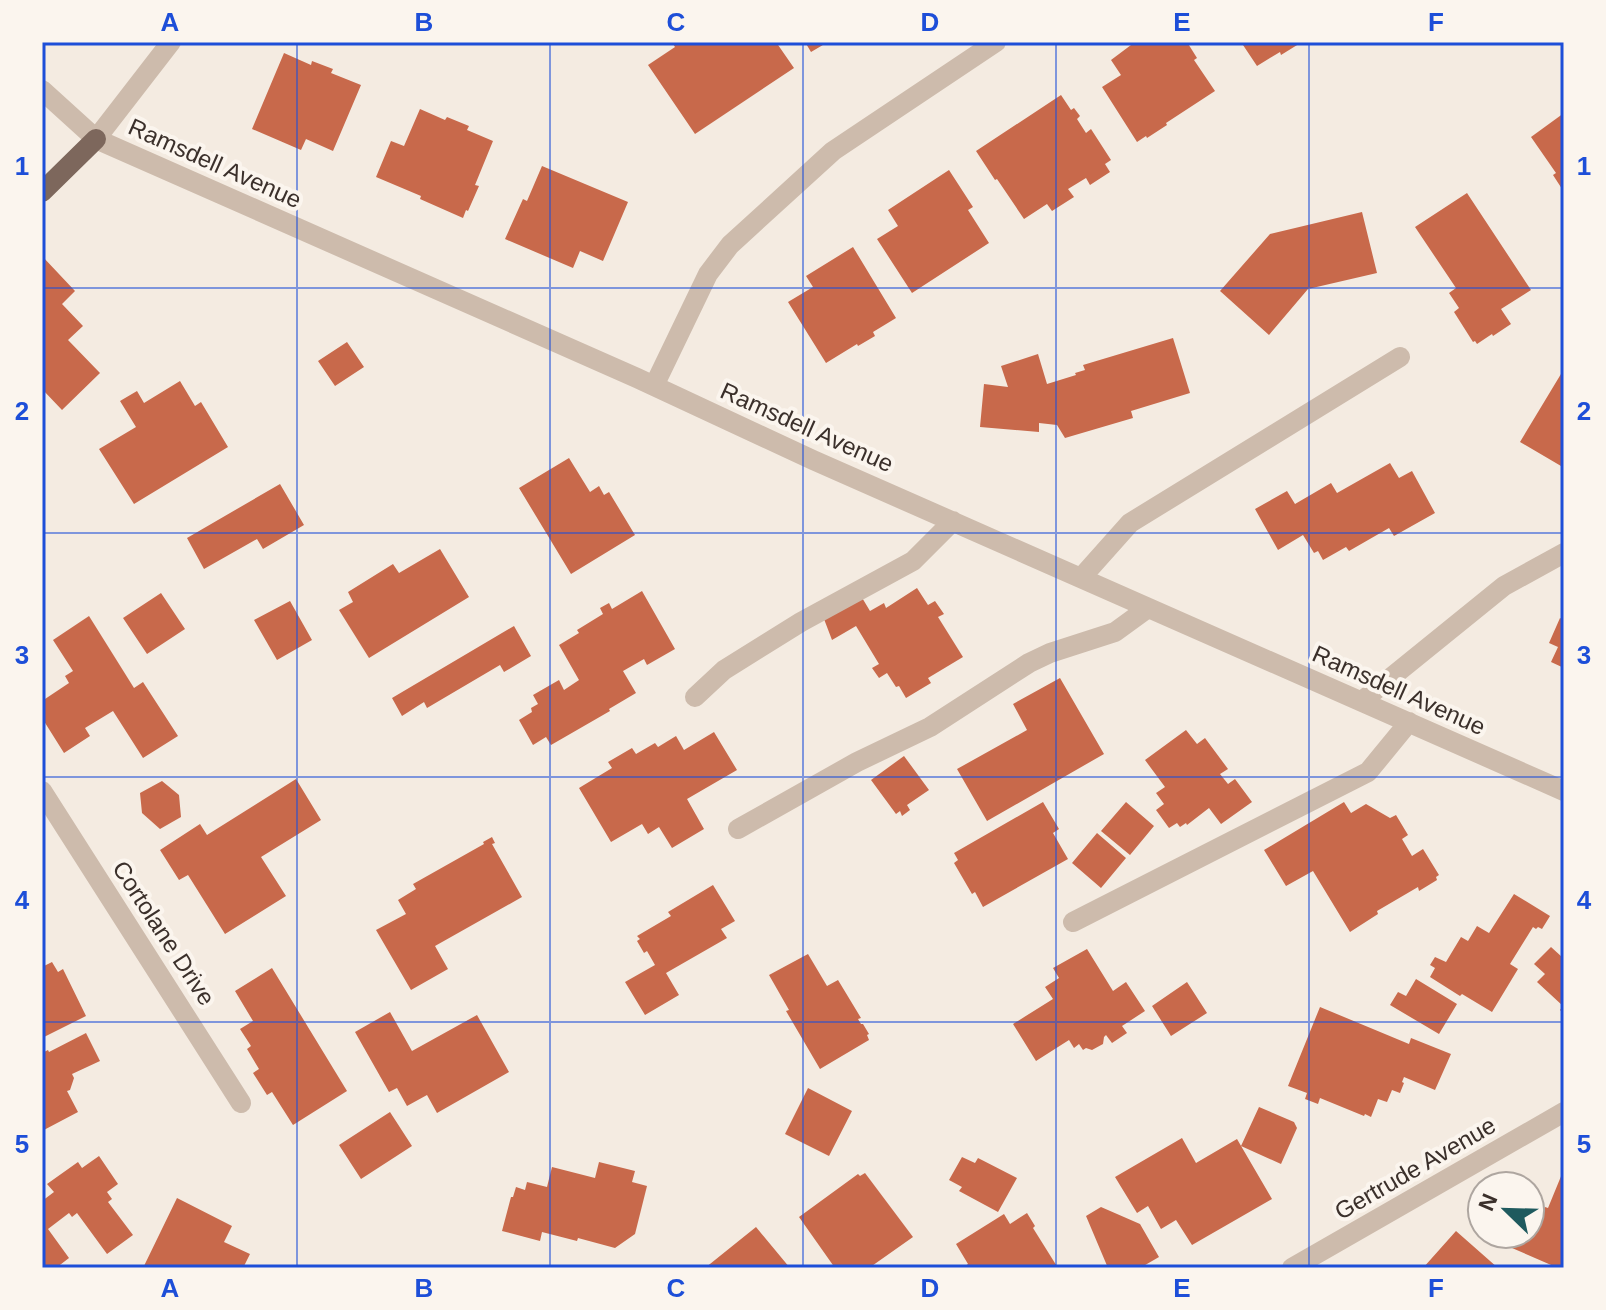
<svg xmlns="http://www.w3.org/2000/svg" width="1606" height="1310" font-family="Arial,sans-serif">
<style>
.building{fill:#c8694b}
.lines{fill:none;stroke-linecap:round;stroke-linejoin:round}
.minor{stroke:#cdbbac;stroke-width:20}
.major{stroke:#7d675c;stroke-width:20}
.grid{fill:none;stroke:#1d4ed8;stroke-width:2;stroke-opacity:0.55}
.labels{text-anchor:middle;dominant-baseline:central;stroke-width:8;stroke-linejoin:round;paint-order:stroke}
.street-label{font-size:24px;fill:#3b302b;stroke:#fbf5ee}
.neatline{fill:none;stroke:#1d4ed8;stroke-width:3}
.grid-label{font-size:26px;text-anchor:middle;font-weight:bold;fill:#1d4ed8}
</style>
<rect width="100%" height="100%" fill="#f4ebe1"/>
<!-- building -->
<path class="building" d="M677 42H776L794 68 695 134 648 65 675 47 673 44Z
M805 42H828L811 52Z
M1135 42H1187L1197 58 1194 60 1215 91 1166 123 1167 125 1147 138 1146 136 1137 142 1102 87 1121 75 1111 60Z
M1241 42H1302L1281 55 1280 52 1257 66Z
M284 53 311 65 312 61 333 69 331 73 361 85 333 151 306 139 301 150 252 129Z
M1061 95 1071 110 1074 108 1080 116 1077 119 1086 133 1091 129 1111 160 1105 164 1110 172 1090 185 1086 178 1068 189 1074 197 1052 211 1047 204 1024 219 997 179 995 180 976 151Z
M420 109 445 120 447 117 469 126 467 130 493 141 475 185 479 186 468 211 466 210 463 218 420 199 421 196 376 177 391 141 404 146Z
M1564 113V192L1553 175 1556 173 1531 137Z
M542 166 628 202 603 261 580 251 573 268 505 239 523 199 527 201Z
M949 170 973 207 968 210 989 243 912 293 877 239 898 226 888 210Z
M1467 193 1531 290 1501 309 1511 324 1493 336 1492 334 1477 344 1475 341 1473 342 1454 312 1459 308 1449 293 1456 288 1415 227Z
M1362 212 1377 273 1308 289 1269 335 1220 291 1270 234Z
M853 247 896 318 873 332 875 336 858 346 857 344 826 363 788 302 813 287 806 276Z
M42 256 75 291 62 304 83 326 68 340 100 373 62 410 42 389Z
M1173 338 1190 393 1131 411 1133 418 1065 438 1057 425 1039 423V432L980 427 984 384 1008 387 1001 366 1038 354 1047 384 1076 375 1075 373 1085 370 1083 365Z
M347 342 364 367 335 386 318 361Z
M1564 369V460L1561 466 1520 442Z
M180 381 195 406 201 402 228 447 134 504 99 449 136 427 120 401 137 391 144 403Z
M569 458 590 492 599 486 604 495 609 492 635 535 571 574 519 488Z
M1390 463 1399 478 1412 471 1435 513 1394 536 1389 528 1349 551 1346 547 1323 560 1318 551 1314 553 1303 535 1278 550 1255 509 1287 491 1295 504 1331 483 1337 493Z
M280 484 304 525 263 549 257 539 204 569 187 538Z
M440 549 469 597 369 658 339 610 353 602 348 592 393 564 399 573Z
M917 588 928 605 935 601 944 614 938 617 963 657 928 678 931 683 906 698 899 686 896 687 887 673 879 678 872 668 879 664 856 626 832 640 824 619 861 596 870 611 884 603 886 608Z
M642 591 675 649 647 665 644 659 623 671 636 693 609 709 610 711 551 745 546 737 533 745 519 720 532 712 531 708 538 704 533 695 559 680 564 690 579 680 559 645 579 633 577 630 603 614 600 608 609 603 612 609Z
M161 593 185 629 147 654 123 618Z
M290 601 312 640 277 660 254 620Z
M89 616 134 688 143 682 178 736 143 758 113 711 85 728 90 736 64 753 42 718V701L69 683 65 676 73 671 53 640Z
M1560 618 1564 620V668L1551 662 1558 647 1549 643Z
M514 626 531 656 504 672 500 665 427 708 424 702 402 716 392 698Z
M1060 678 1104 754 987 821 957 769 1027 730 1013 704Z
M1186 730 1197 744 1205 738 1228 769 1220 774 1228 784 1235 779 1252 802 1221 824 1209 808 1187 825 1186 823 1180 827 1177 823 1169 828 1156 810 1164 804 1156 793 1165 787 1145 760Z
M714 732 737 770 687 799 704 829 672 848 659 827 648 834 642 824 611 842 579 788 612 768 608 762 632 748 636 754 655 743 658 747 676 736 684 750Z
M904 756 929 790 907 805 910 810 902 816 900 811 896 814 871 780Z
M296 779 321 820 261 857 286 896 225 934 188 875 179 880 160 850 200 824 207 835Z
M162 781 179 795 181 817 160 829 142 813 140 793Z
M1043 802 1059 829 1053 833 1068 859 983 907 975 892 972 894 954 863 958 860 954 853Z
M1126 802 1154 826 1130 855 1101 831Z
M1344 802 1351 813 1366 804 1390 818 1396 815 1408 835 1402 839 1412 856 1423 849 1439 875 1436 877 1437 880 1419 891 1418 887 1377 911 1378 914 1350 932 1313 871 1286 886 1264 850Z
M1097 833 1126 858 1101 888 1072 863Z
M492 837 495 843 492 844 522 897 435 946 448 969 411 990 376 930 406 914 398 900 416 889 413 884 484 844 483 842Z
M713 885 735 921 721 929 727 938 666 973 679 995 645 1015 625 982 655 965 647 951 644 953 637 941 640 939 637 936 671 916 668 912Z
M1514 894 1550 916 1542 929 1538 927 1536 929 1533 927 1510 964 1518 969 1492 1012 1462 994 1460 996 1430 977 1435 968 1430 965 1435 957 1446 962 1461 937 1468 941 1477 926 1489 933Z
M1551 947 1562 957 1564 955V1014L1560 1010 1563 1006 1537 982 1545 974 1534 964Z
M1087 949 1113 991 1126 982 1145 1011 1122 1026 1127 1033 1112 1043 1106 1035 1104 1037 1103 1044 1092 1050 1086 1048 1083 1050 1079 1044 1074 1048 1069 1040 1036 1061 1013 1024 1053 999 1045 987 1059 978 1053 968Z
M808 954 827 986 838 980 861 1018 858 1019 861 1024H863L869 1034 867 1035 869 1040 820 1069 786 1011 789 1010 769 975Z
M52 962 58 972 63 969 86 1016 42 1038V967Z
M272 968 347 1091 293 1125 272 1092 267 1095 253 1073 259 1069 247 1049 251 1046 240 1029 253 1021 235 991Z
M1416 979 1457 1004 1439 1034 1390 1005 1398 992 1406 996Z
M1187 982 1207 1013 1171 1036 1152 1006Z
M1320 1007 1409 1044 1411 1038 1451 1054 1435 1090 1404 1077 1402 1082 1404 1083 1400 1093 1392 1090 1387 1102 1378 1099 1371 1117 1365 1114 1364 1116 1320 1098 1318 1104 1305 1099 1307 1093 1288 1086Z
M390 1012 412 1051 477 1015 509 1072 437 1113 427 1095 407 1106 397 1088 389 1092 355 1032Z
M86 1033 100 1061 72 1074 74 1078 70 1090 67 1091 78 1112 42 1131V1053L48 1050 49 1052Z
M808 1088 852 1111 829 1156 785 1134Z
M1259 1107 1294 1122 1297 1128 1281 1164 1241 1146Z
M390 1112 412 1146 361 1179 339 1145Z
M1182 1138 1196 1163 1237 1139 1272 1199 1192 1245 1176 1220 1161 1229 1148 1206 1137 1213 1115 1177Z
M99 1156 118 1184 107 1192 112 1199 108 1202 133 1235 107 1254 77 1213 72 1217 69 1213 48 1229 69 1258 56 1268H42V1201L54 1192 47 1184 78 1162 82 1168Z
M962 1157 975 1163 978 1158 1017 1178 998 1212 959 1191 962 1187 949 1180Z
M599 1162 635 1171 632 1182 647 1186 635 1234 615 1248 578 1238 577 1241 542 1232 540 1241 502 1231 511 1197H513L516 1187 525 1190 527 1182 547 1187 552 1167 595 1178Z
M1564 1169V1268H1558L1512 1248 1518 1234H1530V1217L1540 1221 1545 1207 1548 1208Z
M865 1173 913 1237 869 1268H835L799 1217 858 1174 860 1176Z
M177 1198 232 1226 224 1242 250 1254 243 1268H143Z
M1101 1207 1140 1224 1159 1257 1140 1268H1108L1086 1216Z
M1027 1213 1035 1226 1033 1228 1058 1268H962L968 1264 956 1244 1004 1214 1010 1224Z
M756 1227 790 1268H705Z
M1456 1231 1498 1268H1423Z"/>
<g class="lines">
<!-- minor -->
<path class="minor" d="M42 90 96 139 637 378 813 460 1564 791
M96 139 171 42
M654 386 708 274 730 245 833 151 996 42
M1081 578 1130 523 1400 357
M695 697 724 670 801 622 913 561 953 521
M1362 701 1504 586 1564 553
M42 791 241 1103
M738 829 857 762 930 727 1029 663 1050 653 1115 632 1148 608
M1073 922 1368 772 1409 722
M1292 1268 1564 1112"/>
<!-- major -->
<path class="major" d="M42 192 96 139"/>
</g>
<!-- grid -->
<path class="grid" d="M297 42V1268M550 42V1268M803 42V1268M1056 42V1268M1309 42V1268M42 288H1564M42 533H1564M42 777H1564M42 1022H1564"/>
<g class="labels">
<!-- street labels -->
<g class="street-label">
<text transform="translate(215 163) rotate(24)">Ramsdell Avenue</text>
<text transform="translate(807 427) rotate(24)">Ramsdell Avenue</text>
<text transform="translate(1399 690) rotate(24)">Ramsdell Avenue</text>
<text transform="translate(164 933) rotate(57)">Cortolane Drive</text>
<text transform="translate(1415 1168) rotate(-30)">Gertrude Avenue</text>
</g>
</g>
<!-- border -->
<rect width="1606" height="1310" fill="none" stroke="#fbf5ee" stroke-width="88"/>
<!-- north arrow -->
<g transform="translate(1506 1210) rotate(293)"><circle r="38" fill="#fbf5ee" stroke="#aea6a0" stroke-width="2"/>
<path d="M0-6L14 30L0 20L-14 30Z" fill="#1f5a5e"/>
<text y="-12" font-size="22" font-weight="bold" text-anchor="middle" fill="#3b302b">N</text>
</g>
<rect x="44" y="44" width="1518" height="1222" class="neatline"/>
<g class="grid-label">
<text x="170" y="31">A</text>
<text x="424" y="31">B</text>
<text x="676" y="31">C</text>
<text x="930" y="31">D</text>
<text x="1182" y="31">E</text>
<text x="1436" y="31">F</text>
<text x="22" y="175">1</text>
<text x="1584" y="175">1</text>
<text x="22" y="420">2</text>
<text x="1584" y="420">2</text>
<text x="22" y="664">3</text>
<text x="1584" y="664">3</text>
<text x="22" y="909">4</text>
<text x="1584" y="909">4</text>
<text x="22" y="1153">5</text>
<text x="1584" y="1153">5</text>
<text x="170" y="1297">A</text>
<text x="424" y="1297">B</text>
<text x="676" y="1297">C</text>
<text x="930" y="1297">D</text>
<text x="1182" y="1297">E</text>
<text x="1436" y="1297">F</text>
</g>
</svg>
